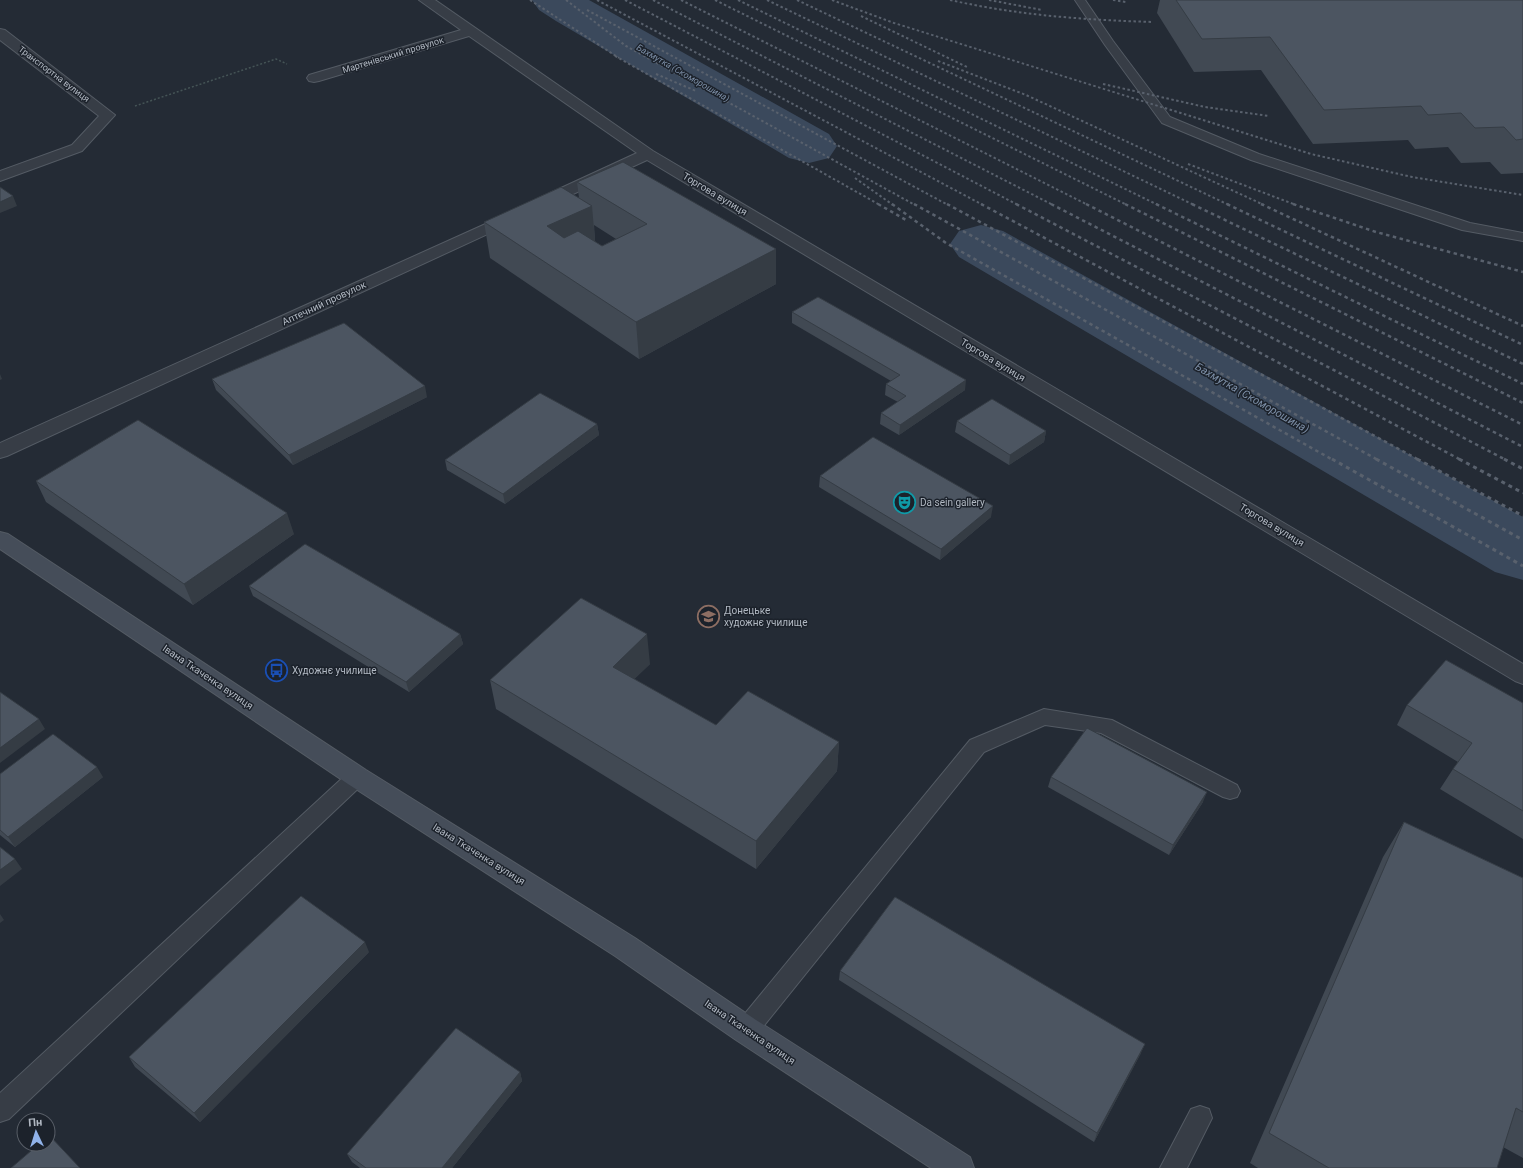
<svg xmlns="http://www.w3.org/2000/svg" width="1523" height="1168" font-family="Roboto,sans-serif">
<style>
.lines{fill:none;stroke-linecap:round;stroke-linejoin:round}
.river{fill:#3b495c;fill-rule:evenodd}
.service-casing{stroke:#545b64;stroke-width:2}
.minor-casing{stroke:#545b64;stroke-width:2}
.secondary-casing{stroke:#545b64;stroke-width:2}
.path{stroke:#455456;stroke-width:1.5;stroke-dasharray:2 2;stroke-linecap:butt}
.service{fill:#373d46;fill-rule:evenodd}
.minor{fill:#373d46;fill-rule:evenodd}
.secondary{fill:#454d59;fill-rule:evenodd}
.rail-far2{stroke:#59616d;stroke-width:2;stroke-dasharray:2.5 2.5;stroke-linecap:butt}
.rail-far1{stroke:#59616d;stroke-width:2.5;stroke-dasharray:3.5 3.5;stroke-linecap:butt}
.rail{stroke:#59616d;stroke-width:3;stroke-dasharray:4 4;stroke-linecap:butt}
.wall{fill:#414953;fill-rule:evenodd}
.shaded-wall{fill:#353c44}
.building{fill:#4c5561;stroke:#353c44}
.labels{text-anchor:middle;dominant-baseline:central;stroke-width:3;stroke-linejoin:round;paint-order:stroke}
.far-street-label{font-size:9px;fill:#b1b8c2;stroke:#1c222b}
.far-water-label{font-size:9px;font-style:italic;fill:#7d8fa7;stroke:#1c222b}
.street-label{font-size:10px;fill:#b1b8c2;stroke:#1c222b}
.poi-label{font-size:10px;fill:#b1b8c2;stroke:#1c222b;text-anchor:start}
.water-label{font-size:11px;font-style:italic;fill:#7d8fa7;stroke:#1c222b}
</style>
<rect width="100%" height="100%" fill="#242b35"/>
<g class="lines">
<!-- river -->
<path class="river" d="M532 0H589L829 134 837 146 829 158 809 163 789 158 556 21 539 10Z
M981 225 1003 231 1523 517V580L1495 572 959 257 950 244 959 231Z"/>
<defs>
<path id="service" d="M1075 0H1085L1113 41 1170 117 1259 154 1470 223 1523 233V241L1462 230 1251 160 1162 123 1105 45Z
M1044 709 1112 720 1237 785 1240 791 1237 797 1230 799 1223 797 1101 733 1045 725 984 752 754 1038 746 1041 738 1038 734 1030 738 1022 970 740Z
M357 769 364 771 367 777 364 783 9 1119 0 1122V1093L350 771Z
M1200 1106 1209 1109 1212 1118 1187 1168H1160L1191 1109Z"/>
<path id="minor" d="M419 0H435L653 151 1523 664V684L1515 681 647 160 547 206 541 208 535 206 533 203 535 200 637 153 469 36 319 81 314 82 309 81 307 78 309 75 461 30Z
M0 29 5 30 115 115 82 151 0 181V171L72 145 99 116 0 40Z
M512 212 518 214 520 217 518 220 7 456 0 458V443Z"/>
<path id="secondary" d="M0 532 8 534 366 770 635 938 756 1020 970 1157 974 1168H931L736 1040 615 956 348 784 0 549Z"/>
</defs>
<!-- service casing -->
<use href="#service" class="service-casing"/>
<!-- minor casing -->
<use href="#minor" class="minor-casing"/>
<!-- secondary casing -->
<use href="#secondary" class="secondary-casing"/>
<!-- path -->
<path class="path" d="M135 106 276 59 287 64"/>
<!-- service -->
<use href="#service" class="service"/>
<!-- minor -->
<use href="#minor" class="minor"/>
<!-- secondary -->
<use href="#secondary" class="secondary"/>
<!-- rail-far2 -->
<path class="rail-far2" d="M530 0 619 58
M566 0 626 46 915 205
M597 0 983 205
M625 0 1018 205
M653 0 1053 205
M681 0 1088 205
M715 0 1127 205
M738 0 1158 205
M767 0 1194 205
M797 0 1229 205
M832 0 894 23 1311 154 1412 177 1523 195
M950 0C1017 15 1084 20 1153 22
M989 0 1042 10
M1113 0 1126 2
M587 10 948 205
M861 16 969 68
M615 56 880 205
M938 61 1026 95 1264 205
M656 74 696 91
M1103 84 1205 107 1269 116
M1188 164 1296 205
M855 178 893 205"/>
<!-- rail-far1 -->
<path class="rail-far1" d="M878 204 906 220
M892 204 946 243 1333 460
M914 204 1378 460
M947 204 1419 460
M981 204 1461 460
M1016 204 1506 460
M1051 204 1523 447
M1086 204 1523 425
M1125 204 1523 403
M1156 204 1523 384
M1192 204 1523 364
M1227 204 1523 345
M1261 204 1523 326
M1293 204 1376 232 1523 272"/>
<!-- rail -->
<path class="rail" d="M1332 459 1523 566
M1376 459 1523 540
M1417 459 1523 516
M1459 459 1523 493
M1504 459 1523 469"/>
</g>
<!-- wall -->
<path class="wall" d="M1160 0H1523V173L1501 174 1490 162 1461 163 1448 147 1415 149 1408 140 1313 144 1261 70 1194 72 1157 13Z
M577 182 776 249V284L639 359 490 258 484 222 579 198ZM594 225 616 239 602 246 594 241H595Z
M792 312 965 390 899 435 880 424 881 413 898 402 885 395 886 384 891 381 792 323Z
M212 379 427 397 293 465 216 390Z
M957 421 1046 431 1044 442 1009 465 955 432Z
M597 424 599 435 505 504 447 470 445 460Z
M820 476 991 517 940 560 819 487Z
M36 481 294 534 193 605 46 502Z
M249 586 460 634 463 644 409 692 253 596Z
M650 664 634 679 716 725 839 742 837 771 756 869 496 709 490 680Z
M1523 703V839L1440 789 1453 769 1458 762 1397 725 1407 705Z
M0 774 103 777 15 847 0 835Z
M1051 777 1203 802 1169 855 1048 787Z
M1404 822 1523 878V1158L1503 1147 1497 1168H1258L1250 1163 1383 857Z
M369 952 200 1122 135 1067 129 1057Z
M840 971 1141 1053 1094 1142 839 980Z
M520 1072 522 1081 452 1168H360L352 1162 347 1154Z"/>
<!-- shaded-wall -->
<path class="shaded-wall" d="M13 196 17 206 0 213V202Z
M592 206 595 241 551 262 547 226Z
M776 249V284L639 359 636 322Z
M0 374 2 379 0 380Z
M966 380 965 390 899 435 900 425Z
M425 386 427 397 293 465 289 455Z
M597 424 599 435 505 504 503 494Z
M1046 431 1044 442 1009 465 1010 455Z
M993 506 991 517 940 560 941 549Z
M287 513 294 534 193 605 184 584Z
M460 634 463 644 409 692 406 682Z
M647 634 650 664 617 696 613 667Z
M39 719 45 729 0 763V748Z
M839 742 837 771 756 869V841Z
M97 767 103 777 15 847 8 837Z
M1207 792 1203 802 1169 855 1173 845Z
M15 859 22 869 0 886V870Z
M0 914 4 920 0 923Z
M365 942 369 952 200 1122 194 1113Z
M1145 1044 1141 1053 1094 1142 1097 1133Z
M520 1072 522 1081 452 1168H442Z"/>
<!-- building -->
<path class="building" d="M1176 0H1523V139L1516 140 1504 127 1475 128 1461 113 1428 115 1421 106 1324 110 1270 37 1202 39Z
M623 162 776 249 636 322 484 222 561 187 592 206 547 226 564 238 578 231 602 246 647 224 577 182Z
M0 187 13 196 0 202Z
M818 297 966 380 900 425 881 413 906 396 886 384 900 375 792 312Z
M344 323 425 386 289 455 212 379Z
M540 393 597 424 503 494 445 460Z
M992 399 1046 431 1010 455 957 421Z
M138 420 287 513 184 584 36 481Z
M873 437 993 506 941 549 820 476Z
M305 544 460 634 406 682 249 586Z
M581 598 647 634 613 667 716 725 748 691 839 742 756 841 490 680Z
M1446 660 1523 703V811L1453 769 1472 743 1407 705Z
M0 692 39 719 0 748Z
M1087 728 1207 792 1173 845 1051 777Z
M53 734 97 767 8 837 0 830V774Z
M1404 822 1523 878V1112L1516 1108 1497 1168H1329L1269 1133Z
M0 847 15 859 0 870Z
M301 896 365 942 194 1113 129 1057Z
M895 897 1145 1044 1097 1133 840 971Z
M456 1028 520 1072 442 1168H366L347 1154Z
M49 1135 80 1168H11L39 1144H48V1136Z"/>
<!-- icons -->
<defs>
<symbol id="theatre-ring" viewBox="-11 -11 22 22"><circle r="9.5" fill="#1c222b" stroke="#0f9aa8" stroke-width="1.5"/><path d="M-5-5.5Q0-4 5-5.5V0Q5 5 0 6Q-5 5-5 0ZM-3.3-2.5H-1v1.5H-3.3ZM1-2.5H3.3v1.5H1ZM-2.8 1Q0 5.5 2.8 1Z" fill="#0f9aa8"/></symbol>
<symbol id="university-ring" viewBox="-11 -11 22 22"><circle r="9.5" fill="#1c222b" stroke="#8d6e63" stroke-width="1.5"/><path d="M0-5L7-2L0 1L-7-2ZM-4 1L0 2.5L4 1V4Q0 6-4 4Z" fill="#8d6e63"/></symbol>
<symbol id="bus-ring" viewBox="-11 -11 22 22"><circle r="9.5" fill="#1c222b" stroke="#1a4fb4" stroke-width="1.5"/><path d="M-5-6H5V4H4V6H2V4H-2V6H-4V4H-5ZM-3.5-4V0h7V-4ZM-3.5 1.2v1.5H-2V1.2ZM2 1.2v1.5H3.5V1.2Z" fill="#1a4fb4"/></symbol>
</defs>
<g fill-rule="evenodd">
<use href="#theatre-ring" x="892" y="490" width="25" height="25"/>
<use href="#university-ring" x="696" y="604" width="25" height="25"/>
<use href="#bus-ring" x="264" y="658" width="25" height="25"/>
</g>
<g class="labels">
<!-- far-street labels -->
<g class="far-street-label">
<text transform="translate(393 55) rotate(-17)">Мартенівський провулок</text>
<text transform="translate(54 74) rotate(37)">Транспортна вулиця</text>
</g>
<!-- far-water labels -->
<g class="far-water-label">
<text transform="translate(683 73) rotate(30)">Бахмутка (Скоморошина)</text>
</g>
<!-- street labels -->
<g class="street-label">
<text transform="translate(715 194) rotate(31)">Торгова вулиця</text>
<text transform="translate(324 303) rotate(-25)">Аптечний провулок</text>
<text transform="translate(993 360) rotate(31)">Торгова вулиця</text>
<text transform="translate(1272 525) rotate(31)">Торгова вулиця</text>
<text transform="translate(208 677) rotate(34)">Івана Ткаченка вулиця</text>
<text transform="translate(479 854) rotate(32)">Івана Ткаченка вулиця</text>
<text transform="translate(750 1032) rotate(34)">Івана Ткаченка вулиця</text>
</g>
<!-- poi labels -->
<g class="poi-label">
<text x="920" y="502">Da sein gallery</text>
<text x="724" y="610">Донецьке<tspan x="724" dy="12">художнє училище</tspan></text>
<text x="292" y="670">Художнє училище</text>
</g>
<!-- water labels -->
<g class="water-label">
<text transform="translate(1252 398) rotate(30)">Бахмутка (Скоморошина)</text>
</g>
</g>
<!-- north arrow -->
<g transform="translate(36 1132) rotate(356)"><circle r="19" fill="#1c222b" stroke="#585e67"/>
<path d="M0-3L7 15L0 10L-7 15Z" fill="#90b2e9"/>
<text y="-6" font-size="11" font-weight="bold" text-anchor="middle" fill="#b1b8c2">Пн</text>
</g>
</svg>
